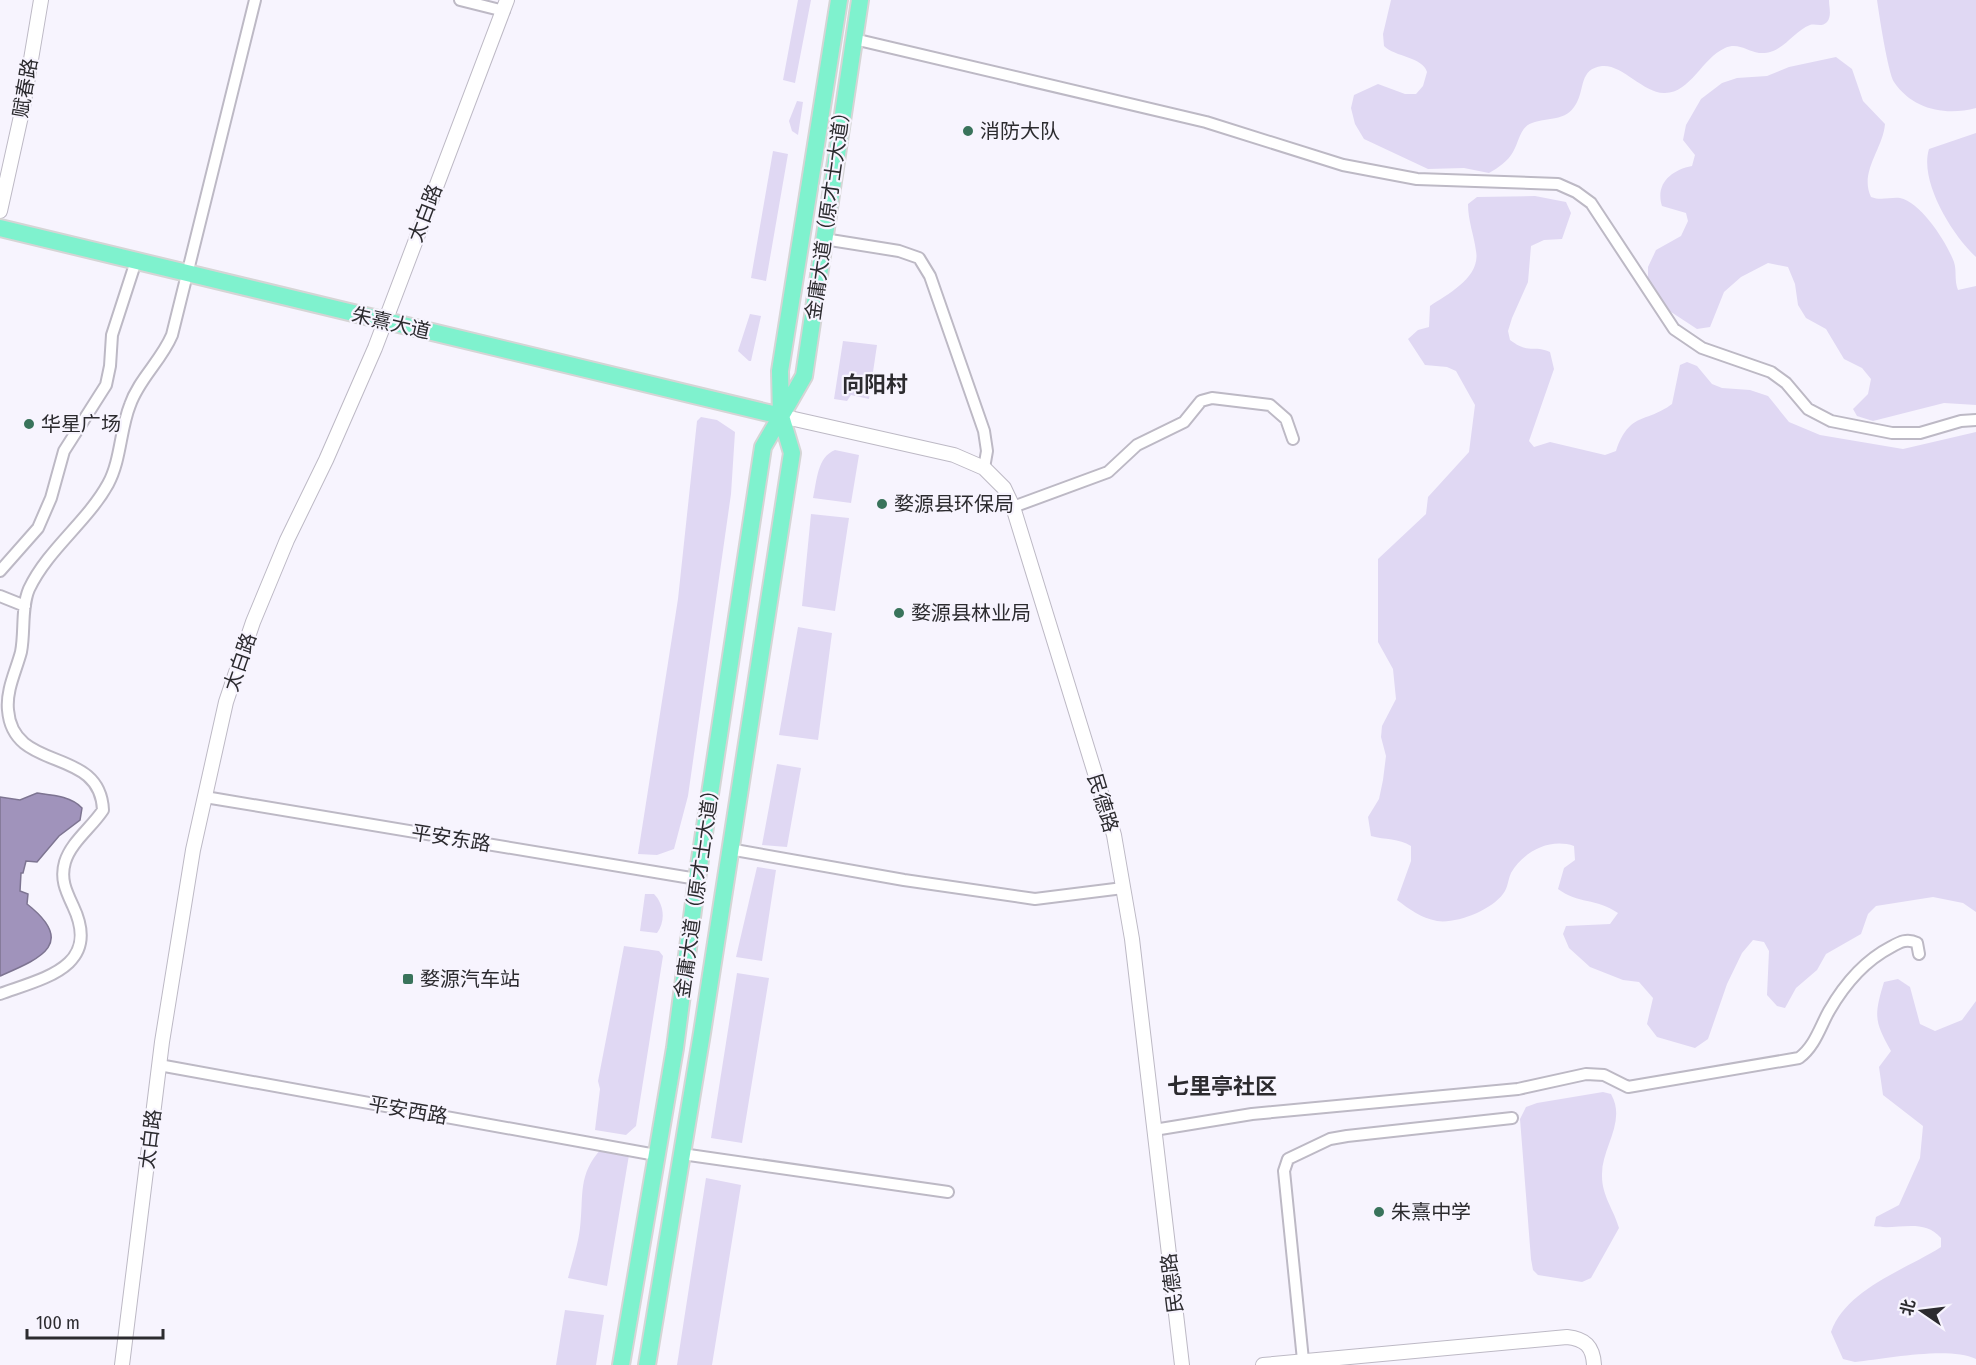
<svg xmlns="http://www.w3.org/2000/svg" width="1976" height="1365" font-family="'Fira Sans Condensed','Noto Sans SC',sans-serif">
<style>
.green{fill:#e0d8f3}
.water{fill:#a093bb;stroke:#7d7491;stroke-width:1.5}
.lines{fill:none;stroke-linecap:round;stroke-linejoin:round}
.minor-casing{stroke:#bdb9c5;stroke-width:14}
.tertiary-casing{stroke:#bdb9c5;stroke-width:16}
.primary-casing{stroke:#d5d5d5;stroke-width:20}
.minor{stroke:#fff;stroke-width:10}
.tertiary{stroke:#fff;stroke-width:14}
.primary{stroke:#7ff2ce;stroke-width:16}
.poi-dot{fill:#39735b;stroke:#f7f4fe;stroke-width:2}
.labels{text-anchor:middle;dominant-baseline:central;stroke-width:4.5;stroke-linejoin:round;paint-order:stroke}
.street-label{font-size:20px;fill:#2c2b2f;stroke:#f7f4fe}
.poi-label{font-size:20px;fill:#2c2b2f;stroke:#f7f4fe;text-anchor:start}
.quarter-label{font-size:22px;font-weight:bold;fill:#2c2b2f;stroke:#f7f4fe}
</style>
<rect width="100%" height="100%" fill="#f7f4fe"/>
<!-- green -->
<path class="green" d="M798 0H811L795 83 783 80Z
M1391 0H1829C1829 7 1832 16 1827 22 1821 28 1816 23 1810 25 1792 32 1782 55 1759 53 1747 51 1738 42 1725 48 1702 58 1690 94 1664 93 1642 92 1622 64 1602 66 1579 69 1585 89 1576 104 1566 122 1548 117 1532 123 1520 127 1519 142 1513 152 1508 161 1498 168 1489 173L1464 168 1428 169 1364 139 1355 124 1351 108 1354 95 1378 84 1405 94H1416L1423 86 1427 72C1423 57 1395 57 1384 46L1383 34Z
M1877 0H1976V108C1946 116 1913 110 1894 82 1888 73 1879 14 1877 0Z
M1836 57 1852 69 1863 101 1885 124C1883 149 1859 172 1871 197 1881 201 1890 197 1900 198 1921 202 1947 243 1954 262 1957 271 1954 280 1958 290L1976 286V405L1944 403 1873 421 1857 416 1853 409 1868 394 1871 379 1862 368 1844 359 1826 329 1806 318 1798 305 1795 284 1788 267 1768 263 1741 277 1724 292 1710 327 1697 329 1665 308 1648 279V267L1656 250 1681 236 1688 221 1686 213 1662 206C1655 184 1671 170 1692 166L1695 155 1683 140 1686 125 1701 99 1722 83 1737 78 1767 76 1789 67Z
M797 101 803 102 798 135 792 131 789 121Z
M1976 133V257C1952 235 1919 181 1929 149Z
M773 151 788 154 766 281 751 278Z
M1535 196 1566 202 1571 213 1562 239 1544 240 1531 246 1528 282 1512 318 1508 331 1510 340C1530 355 1533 344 1550 352L1554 369 1529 441 1534 447 1550 442 1605 455 1616 451C1630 411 1645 424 1672 404L1680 365 1687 362 1697 366 1712 384 1722 388 1750 390 1768 396 1789 422 1820 435 1903 449 1976 432V912L1963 903 1933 897 1876 906 1868 914 1861 934 1826 954 1817 970 1796 988 1785 1008 1777 1006 1767 995 1769 951 1764 942 1753 940 1742 953 1727 984 1708 1039 1695 1048 1657 1037 1647 1024 1653 998 1639 982 1623 980 1590 967 1569 948 1563 934 1566 926 1610 924 1618 913C1596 898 1578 904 1558 889L1564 868 1575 860 1574 846C1550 838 1524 851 1511 873 1508 879 1508 888 1503 894 1491 910 1457 924 1437 921 1421 918 1409 909 1397 900L1411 861V846C1399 838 1385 840 1371 836L1368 817 1379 799 1383 780 1386 756 1381 737 1382 726 1396 699 1393 669 1378 642V559L1426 514 1428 497 1469 452 1475 405 1456 371 1447 367 1425 365 1408 339 1418 330 1429 327 1430 306C1448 294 1481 277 1476 251 1474 235 1468 221 1468 204L1477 197Z
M750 314 761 316 751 361H749L738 351Z
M843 341 877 345 869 399 851 395 847 401 834 399Z
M701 417 717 420 735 432 731 494 688 796 674 849 657 855 638 854 678 599 697 421Z
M835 450 859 455 851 503 813 498C817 481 817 457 835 450Z
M811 514 849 518 835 611 802 606Z
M798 627 832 633 818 740 779 735Z
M777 764 801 768 787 847 762 845Z
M757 867 776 870 762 961 736 957Z
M645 894H654C664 904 666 921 657 933L640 931Z
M624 946 659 951 663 956 636 1126 626 1135 595 1130 600 1089 598 1081Z
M737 973 769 978 742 1143 711 1138Z
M1898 979 1910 987 1920 1024 1935 1031 1962 1020 1976 1001V1359C1948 1346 1887 1359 1855 1362L1843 1359 1831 1332C1846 1289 1905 1270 1941 1247V1238C1923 1217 1896 1231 1874 1226L1876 1217 1899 1205 1920 1158 1923 1126 1883 1095 1879 1067 1891 1051C1874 1021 1874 1015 1884 982Z
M1603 1092 1611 1094C1627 1122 1601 1148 1602 1176 1602 1196 1614 1210 1619 1228L1591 1278 1582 1282 1538 1275 1533 1270 1531 1259 1520 1119 1526 1107 1537 1103Z
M602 1148 629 1155 607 1286 568 1278C572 1262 578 1245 580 1228 584 1195 577 1175 602 1148Z
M706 1178 741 1185 712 1365H677Z
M565 1310 604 1315 596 1365H556Z"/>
<!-- water -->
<path class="water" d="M37 793C52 795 71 796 82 808L80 820 59 836 37 862 26 861 23 873H21L20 891 28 894 27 904C78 944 39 959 0 976V797L20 800Z"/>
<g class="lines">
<defs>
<path id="minor" d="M460 0 504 11
M854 39 1206 122 1343 165 1417 179 1558 184 1576 192 1591 203 1674 329 1702 348 1771 372 1786 383 1808 409 1831 421 1892 433H1920L1961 421 1976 420
M824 239 899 251 919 258 930 276 984 431 987 451 984 468
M1013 507 1108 472 1137 445 1184 422 1201 401 1212 398 1270 405 1286 419 1293 439
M0 571 38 528 51 498 64 451 106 385 110 366 112 335 136 261
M0 596 25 606
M205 797 697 879
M729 849 904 880 1035 899 1123 888
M0 994C44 978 102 967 73 906 66 891 60 879 65 862 71 842 92 827 103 810 100 745 13 774 8 710 6 690 16 671 21 652 25 632 21 608 29 589 48 549 87 522 108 484 121 460 120 430 130 405 139 379 161 361 172 335L255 0
M159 1065 656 1155
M1154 1130 1252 1114 1518 1089 1586 1074 1604 1075 1628 1087 1799 1058C1815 1046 1820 1027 1829 1011 1844 985 1864 961 1891 947 1900 942 1907 938 1917 943L1919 954
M682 1154 948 1192
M1303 1360 1284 1171 1288 1159 1330 1139 1347 1136 1512 1118"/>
<path id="tertiary" d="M0 211 23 107 41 0
M781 416 954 455 984 468 1004 488 1013 507 1114 835 1132 939 1182 1365
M122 1365 162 1042 193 850 226 702 253 622 287 540 326 460 375 348 507 0
M1263 1365 1567 1337C1585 1339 1593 1346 1594 1365"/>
<path id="primary" d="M0 228 781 416
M621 1365 675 1048 697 879 763 447 781 416 780 371 839 0
M647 1365 702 1033 792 453 781 416 804 376 860 0"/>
</defs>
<!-- minor casing -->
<use href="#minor" class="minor-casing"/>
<!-- tertiary casing -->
<use href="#tertiary" class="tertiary-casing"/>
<!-- primary casing -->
<use href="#primary" class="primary-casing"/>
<!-- minor -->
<use href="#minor" class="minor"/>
<!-- tertiary -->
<use href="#tertiary" class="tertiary"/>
<!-- primary -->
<use href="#primary" class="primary"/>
</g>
<!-- markers -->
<g class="poi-dot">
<circle cx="968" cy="131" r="6"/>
<circle cx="29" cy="424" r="6"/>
<circle cx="882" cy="504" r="6"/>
<circle cx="899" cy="613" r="6"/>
<rect x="402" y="973" width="12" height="12" rx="3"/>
<circle cx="1379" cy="1212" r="6"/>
</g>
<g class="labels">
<!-- street labels -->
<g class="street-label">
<text transform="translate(25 88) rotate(-80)">赋春路</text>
<text transform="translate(828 211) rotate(-82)">金庸大道（原才士大道）</text>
<text transform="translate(425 213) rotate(-69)">太白路</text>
<text transform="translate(391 323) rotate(13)">朱熹大道</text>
<text transform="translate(240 662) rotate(-71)">太白路</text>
<text transform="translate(1103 803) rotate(73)">民德路</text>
<text transform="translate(451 838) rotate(9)">平安东路</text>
<text transform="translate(697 889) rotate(-82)">金庸大道（原才士大道）</text>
<text transform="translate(408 1110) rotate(10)">平安西路</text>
<text transform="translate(150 1139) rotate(-83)">太白路</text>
<text transform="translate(1172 1283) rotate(-97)">民德路</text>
</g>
<!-- poi labels -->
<g class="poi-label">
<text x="980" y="131">消防大队</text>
<text x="41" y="424">华星广场</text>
<text x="894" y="504">婺源县环保局</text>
<text x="911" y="613">婺源县林业局</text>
<text x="420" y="979">婺源汽车站</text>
<text x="1391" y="1212">朱熹中学</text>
</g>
<!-- quarter labels -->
<g class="quarter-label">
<text x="875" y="384">向阳村</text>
<text x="1222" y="1086">七里亭社区</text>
</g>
</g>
<!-- north arrow -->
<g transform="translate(1922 1311) rotate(284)" stroke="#f7f4fe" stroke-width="4.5" paint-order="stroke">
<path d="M0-4.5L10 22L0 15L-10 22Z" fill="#2c2b2f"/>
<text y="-9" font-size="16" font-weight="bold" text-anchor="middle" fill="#2c2b2f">北</text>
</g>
<!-- scale -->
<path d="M27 1329v9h136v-9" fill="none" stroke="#2c2b2f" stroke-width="3"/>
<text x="36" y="1329" font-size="18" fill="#2c2b2f" stroke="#f7f4fe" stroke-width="4.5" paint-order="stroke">100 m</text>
</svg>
